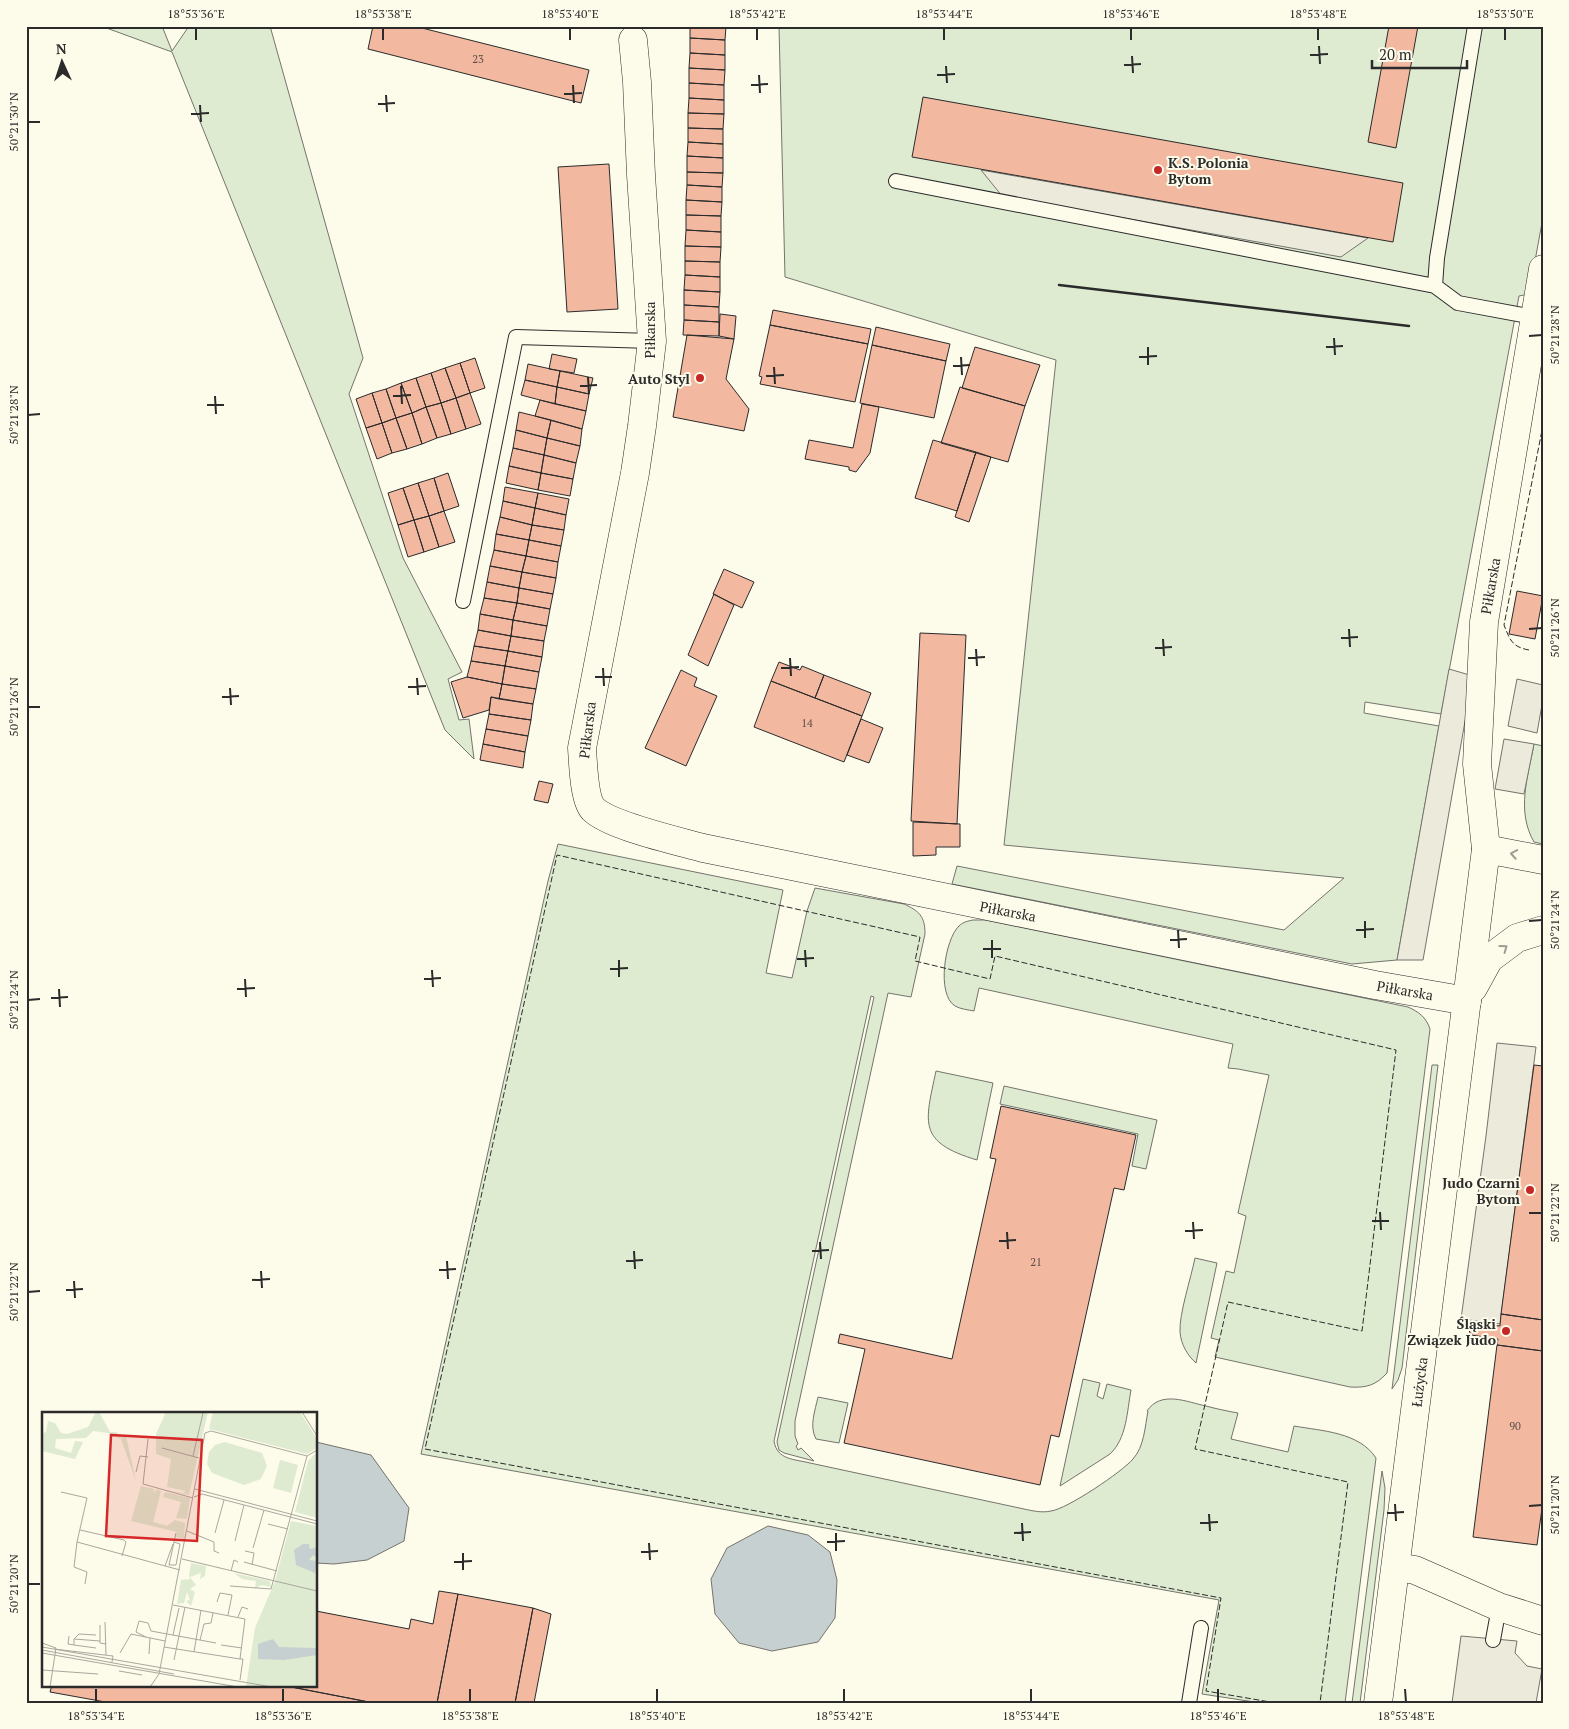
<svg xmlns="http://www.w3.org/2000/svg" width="1569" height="1729" font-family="'PT Serif',serif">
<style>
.green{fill:#deebd1;stroke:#74746e}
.parking{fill:#eceadb;stroke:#74746e}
.water{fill:#c7d0d0;stroke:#74746e}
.building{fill:#f2b8a0;stroke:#2b2b2b}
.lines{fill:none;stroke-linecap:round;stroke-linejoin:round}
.lane-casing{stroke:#2b2b2b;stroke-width:16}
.street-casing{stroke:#2b2b2b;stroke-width:29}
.secondary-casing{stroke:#2b2b2b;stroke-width:29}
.lane{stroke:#fdfbea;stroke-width:14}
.street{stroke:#fdfbea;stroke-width:28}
.secondary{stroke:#fdfbea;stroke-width:28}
.fence{stroke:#2b2b2b;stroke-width:1;stroke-dasharray:6 2.5;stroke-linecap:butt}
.wall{stroke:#2b2b2b;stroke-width:2.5}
.oneway{stroke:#9e9d94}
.ticks{fill:none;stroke:#2b2b2b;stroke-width:2}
.poi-dot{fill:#c62828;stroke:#fdfbea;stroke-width:2}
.labels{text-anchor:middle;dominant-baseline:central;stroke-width:4;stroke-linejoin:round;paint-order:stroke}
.number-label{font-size:11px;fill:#5d4e48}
.poi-label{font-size:14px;font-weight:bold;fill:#2b2b2b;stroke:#fdfbea;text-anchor:end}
.street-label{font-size:14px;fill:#2b2b2b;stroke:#fdfbea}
.inset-road{fill:none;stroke:#a9a89e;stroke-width:1}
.view{fill:#d62828;fill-opacity:0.15;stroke:#d62828;stroke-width:2.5}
.inset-edge{fill:none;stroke:#2b2b2b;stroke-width:2.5}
.neatline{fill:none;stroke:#2b2b2b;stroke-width:2}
.ticks-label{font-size:12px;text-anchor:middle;fill:#2b2b2b}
</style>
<rect width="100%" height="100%" fill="#fdfbea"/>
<!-- green -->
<path class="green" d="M101 26H162L172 51 189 26H270L363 358 349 394 403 558 462 672 448 679 459 720 469 719 474 759 445 730 172 52Z
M779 26H1543V217L1529 294 1519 296 1441 714 1365 702 1364 713 1439 726 1397 960 1352 964 952 884 957 866 1284 930 1344 878 1004 845 1056 360 785 277Z
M1534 744 1543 746V844L1534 842C1516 811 1528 776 1534 744Z
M558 844 783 890 766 973 792 978 807 911 815 888 904 904C919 911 925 916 925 934L911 997 888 993 795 1421V1436L798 1444 796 1446 798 1450 801 1448 814 1461 784 1453 779 1450 777 1442 874 997 871 996 774 1441C777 1460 794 1459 810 1463L1024 1509C1033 1511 1042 1513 1051 1511 1067 1509 1122 1472 1133 1459 1144 1447 1145 1427 1148 1411H1147C1161 1390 1187 1402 1206 1406 1217 1409 1227 1411 1238 1413L1231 1439 1288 1452 1294 1426C1322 1431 1359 1432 1376 1458L1345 1703H1261L1202 1694 1219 1600 421 1454 548 881Z
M973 920H985L1408 1007C1419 1012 1426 1017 1430 1029L1387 1373C1376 1385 1367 1388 1350 1387L1215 1357 1219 1340 1211 1338 1226 1271 1234 1273 1246 1216 1238 1213 1269 1075 1238 1069 1228 1068 1233 1044 1002 993 979 988 974 1011C969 1010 960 1009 955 1006 936 994 945 939 959 926 963 922 968 921 973 920Z
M1432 1065H1438L1402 1368 1398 1380 1392 1389Z
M936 1071 993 1083 977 1160C917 1142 925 1123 936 1071Z
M1004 1086 1157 1120 1146 1169 1132 1166 1138 1134 1000 1104Z
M1195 1258 1217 1263 1196 1363C1188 1356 1181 1345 1180 1332 1179 1314 1191 1278 1195 1258Z
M1083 1379 1100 1383 1097 1396 1103 1399 1107 1384 1131 1390C1127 1411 1127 1438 1110 1454L1060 1486Z
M818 1397 848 1403 839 1443 816 1439C809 1426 815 1411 818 1397Z
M1382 1471 1385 1488 1384 1510 1360 1703H1352Z"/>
<!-- parking -->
<path class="parking" d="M981 170 1368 238 1341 257 1002 196Z
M1449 669 1473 676 1423 960H1397Z
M1517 679 1543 685V699L1537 733 1508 726Z
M1504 739 1534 744 1524 794 1495 789Z
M1497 1043 1536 1047 1500 1324 1461 1319 1486 1136Z
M1461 1636 1517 1641 1515 1653 1527 1666 1542 1669 1536 1703H1452Z"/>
<!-- water -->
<path class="water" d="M316 1442 371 1455 409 1508 404 1541 367 1560 334 1564 316 1563Z
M768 1526 808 1535 830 1552 837 1580 835 1618 818 1642 772 1651 739 1643 715 1614 711 1579 727 1548Z"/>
<!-- building -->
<path class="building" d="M373 26H414L589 70 581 103 368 49Z
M690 26H726L725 40 690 38Z
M1389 26H1418L1396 148 1368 142Z
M690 38 725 40V55L690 53Z
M690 53 725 55V70L689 68Z
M689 68 725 70 724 85 689 83Z
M689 83 724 85V100L689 98Z
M923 97 1403 183 1393 242 912 157Z
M689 98 724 100V114L688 113Z
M688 113 724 114 723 129 688 128Z
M688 128 723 129V144L688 142Z
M688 142 723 144V158L687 156Z
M687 156 723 158V173L687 172Z
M609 164 618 309 567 312 558 167Z
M687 172 723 173 722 187 687 185Z
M687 185 722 187V202L686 200Z
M686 200 722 202 721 216 686 215Z
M686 215 721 216V232L686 230Z
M686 230 721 232V247L685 246Z
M685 246 721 247 720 262 685 261Z
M685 261 720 262V277L685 275Z
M685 275 720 277V292L684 290Z
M684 290 720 292 719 307 684 305Z
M684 305 719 307V322L684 320Z
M773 310 871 329 868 344 770 325Z
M720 314 736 316 734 339 719 336Z
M684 320 719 322V336L683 335Z
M770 325 868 344 855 402 760 384 762 377 759 376Z
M876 327 950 344 946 361 872 345Z
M687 335 734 339 726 379 749 409 744 431 673 417Z
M872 345 946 361 934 418 860 403Z
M975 347 1040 365 1025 406 962 388Z
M552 354 577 359 574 373 549 369Z
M475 358 485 388 470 393 460 363Z
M460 363 470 393 456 398 445 368Z
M528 364 560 371 557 387 525 380Z
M445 368 456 398 441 403 431 373Z
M560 371 593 378 589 394 557 387Z
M431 373 441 403 426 407 416 378Z
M416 378 426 407 412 413 401 383Z
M525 380 557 387 555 404 521 395Z
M401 383 412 413 396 418 386 389Z
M557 387 589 394 586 411 555 404Z
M960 387 1025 406 1008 462 941 443Z
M386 389 396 418 382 423 372 393Z
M372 393 382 423 366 428 356 399Z
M470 393 481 424 466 429 456 398Z
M456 398 466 429 451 434 441 403Z
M540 400 586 411 582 429 535 416Z
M441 403 451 434 437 438 426 407Z
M862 404 879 407 870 453 856 472 849 470V467L805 459 809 440 853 448Z
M426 407 437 438 422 444 412 413Z
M519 412 551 420 547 438 516 430Z
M412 413 422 444 407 449 396 418Z
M396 418 407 449 392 453 382 423Z
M551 420 582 429 580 446 547 438Z
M382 423 392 453 377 459 366 428Z
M516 430 547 438 544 455 513 448Z
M547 438 580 446 576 463 544 455Z
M933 440 976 452 957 511 915 498Z
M513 448 544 455 541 473 509 466Z
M976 452 991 457 969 522 955 517Z
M544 455 576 463 573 479 541 473Z
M509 466 541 473 538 490 506 483Z
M448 473 459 506 444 511 434 478Z
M541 473 573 479 570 496 538 490Z
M434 478 444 511 429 516 418 483Z
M418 483 429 516 414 520 403 488Z
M505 487 538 493 535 508 503 501Z
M403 488 414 520 398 525 388 493Z
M538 493 569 499 566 515 535 508Z
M503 501 535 508 532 525 500 517Z
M535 508 566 515 564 530 532 525Z
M444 511 455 542 439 547 429 516Z
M429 516 439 547 424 552 414 520Z
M500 517 532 525 529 540 496 534Z
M414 520 424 552 408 557 398 525Z
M532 525 564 530 561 546 529 540Z
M496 534 529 540 526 556 494 550Z
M529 540 561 546 558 562 526 556Z
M494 550 526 556 522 572 490 566Z
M526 556 558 562 556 578 522 572Z
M490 566 522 572 519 588 487 582Z
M724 569 754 582 742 608 713 594Z
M522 572 556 578 553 594 519 588Z
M487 582 519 588 517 603 484 598Z
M519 588 553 594 550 609 517 603Z
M1517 591 1543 596 1535 639 1509 634Z
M714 594 734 605 708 666 688 655Z
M484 598 517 603 513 620 480 614Z
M517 603 550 609 547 626 513 620Z
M480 614 513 620 511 636 478 630Z
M513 620 547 626 544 641 511 636Z
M478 630 511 636 508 651 474 646Z
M920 633 966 635 957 824 911 821Z
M511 636 544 641 542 657 508 651Z
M474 646 508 651 505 666 471 661Z
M508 651 542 657 539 672 505 666Z
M471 661 505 666 502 684 467 677Z
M779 662 800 670 802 666 824 675 815 698 771 681Z
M505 666 539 672 536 689 502 684Z
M681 670 697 678 694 686 717 696 686 766 645 748Z
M824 675 871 693 862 716 815 698Z
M467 677 502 684 499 699 491 697 489 710 463 718 451 682Z
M771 681 862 716 844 762 754 727Z
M502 684 536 689 533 704 499 699Z
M491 697 533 704 531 720 489 714Z
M489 714 531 720 528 736 486 729Z
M861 719 883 728 869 763 847 755Z
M486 729 528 736 525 752 483 744Z
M483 744 525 752 523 768 480 760Z
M539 781 553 784 548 803 534 800Z
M913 822 960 824V847H936V855L913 856Z
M1534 1065 1543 1066V1320L1501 1314Z
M1001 1106 1136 1135 1124 1190 1114 1188 1059 1437 1051 1435 1040 1485 844 1443 865 1349 838 1343 840 1334 952 1359 996 1159 990 1158Z
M1501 1314 1543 1320V1351L1497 1345 1498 1339 1471 1335 1468 1328 1474 1323 1500 1326Z
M1497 1345 1543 1351V1501L1537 1545 1473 1537Z
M439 1591 458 1594 437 1703H374L281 1685H316V1611L409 1629 411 1619 433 1624Z
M458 1594 533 1608 515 1703H437Z
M533 1608 551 1614 534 1703H515Z
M52 1685H281L374 1703H111L50 1692Z"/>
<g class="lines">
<defs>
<path id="lane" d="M896 181 1435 286 1458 303 1534 317
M1435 286 1437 258 1475 26
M463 601 516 337 652 341
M1493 1640 1499 1607
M1189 1703 1201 1628"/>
<path id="street" d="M633 40 637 82 641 175 652 341 642 426 635 473 582 748C583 762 584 799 593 809 610 826 678 841 703 848L1375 985 1467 1001
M1486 849 1477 764 1484 622 1543 269
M1396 1567 1415 1570 1499 1607 1543 1621"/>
<path id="secondary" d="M1473 988 1489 959 1517 938 1543 930
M1378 1703 1486 849 1543 860"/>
</defs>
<!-- lane casing -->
<use href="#lane" class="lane-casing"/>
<!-- street casing -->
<use href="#street" class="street-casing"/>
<!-- secondary casing -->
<use href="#secondary" class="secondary-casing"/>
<!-- lane -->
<use href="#lane" class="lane"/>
<!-- street -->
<use href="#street" class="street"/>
<!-- secondary -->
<use href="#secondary" class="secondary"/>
<!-- fence -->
<path class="fence" d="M1529 650C1512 647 1510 640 1504 625L1543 425
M1276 1703 1206 1691 1221 1598 425 1449 557 855 920 937 915 961 990 979 995 956 1396 1050 1362 1331 1228 1302 1195 1449 1348 1482 1320 1703"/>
<!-- wall -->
<path class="wall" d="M1059 285 1409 326"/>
</g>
<!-- one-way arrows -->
<defs><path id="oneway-chevron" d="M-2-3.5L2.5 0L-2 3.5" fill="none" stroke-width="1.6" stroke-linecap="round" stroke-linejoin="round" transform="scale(1.25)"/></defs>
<g class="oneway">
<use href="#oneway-chevron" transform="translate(1514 854) rotate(-170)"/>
<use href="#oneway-chevron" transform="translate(1504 948) rotate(-36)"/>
</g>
<!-- ticks -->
<path class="ticks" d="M196 28V40M383 28V40M570 28V40M757 28V40M944 28V40M1131 28V40M1318 28V40M1505 28V40M1319 46 1320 64M1310 55 1328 54M1132 56 1133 73M1124 65 1141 64M946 66 947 83M759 75 760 93M937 75 955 74M573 85 574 103M751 85 768 84M564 94 582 93M386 95 387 112M378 104 395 103M200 105 201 122M191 114 209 113M28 122H40M1529 336 1542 335M1334 338 1335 355M1148 347V365M1326 347 1343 346M961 357 962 375M1139 357 1157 356M953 366 970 365M774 367 775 384M766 376 784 375M588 377 589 394M401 386 402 404M580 386 597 385M215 396 216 414M393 396 411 395M207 405H224M28 415 40 414M1349 629 1350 647M1529 629 1542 628M1341 638 1358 637M1163 639 1164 656M1155 648 1172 647M976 649 977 666M790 658 791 676M968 658 985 657M603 668 604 686M781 668 799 667M595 677H612M417 678 418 695M408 687 426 686M230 688 231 705M222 697 239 696M28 707H40M1365 921V938M1529 921 1542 920M1178 930 1179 948M1356 930 1374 929M992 940V958M1170 940 1187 939M983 949H1001M805 950 806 967M797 959 814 958M619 960V977M610 969 628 968M432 970 433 987M245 979 246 997M424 979 441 978M59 989 60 1007M237 989 255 988M51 998 68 997M28 1000 40 999M1380 1212 1381 1230M1529 1213H1542M1372 1221H1389M1193 1222 1194 1239M1185 1231 1203 1230M1007 1232 1008 1249M999 1241 1016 1240M820 1242 821 1259M634 1251 635 1269M812 1251 829 1250M447 1261 448 1279M626 1261 643 1260M439 1270 456 1269M261 1271 262 1288M252 1280 270 1279M74 1281 75 1298M66 1290 83 1289M28 1292 40 1291M1395 1504 1396 1521M1529 1506 1542 1505M1387 1513 1404 1512M1209 1514 1210 1531M1022 1523 1023 1541M1200 1523 1218 1522M836 1533V1551M1014 1533 1031 1532M827 1542 845 1541M649 1543 650 1560M641 1552 658 1551M463 1553V1570M454 1562 472 1561M28 1584H40M96 1689V1702M283 1689V1702M470 1689V1702M657 1689V1702M844 1689V1702M1031 1689V1702M1218 1689V1702M1405 1689 1406 1702"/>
<!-- markers -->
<g class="poi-dot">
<circle cx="1158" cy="170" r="5"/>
<circle cx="700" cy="378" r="5"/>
<circle cx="1530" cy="1190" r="5"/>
<circle cx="1506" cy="1331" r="5"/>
</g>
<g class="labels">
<!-- number labels -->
<g class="number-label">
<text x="478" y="59">23</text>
<text x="807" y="723">14</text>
<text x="1036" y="1262">21</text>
<text x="1515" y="1426">90</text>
</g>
<!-- poi labels -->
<g class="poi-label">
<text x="1168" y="162" text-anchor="start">K.S. Polonia<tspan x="1168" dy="16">Bytom</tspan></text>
<text x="690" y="378">Auto Styl</text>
<text x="1520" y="1182">Judo Czarni<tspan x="1520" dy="16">Bytom</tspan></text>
<text x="1496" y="1323">Śląski<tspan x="1496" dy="16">Związek Judo</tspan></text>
</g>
<!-- street labels -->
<g class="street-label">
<text transform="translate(649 330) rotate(-90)">Piłkarska</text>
<text transform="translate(1490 586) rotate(-80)">Piłkarska</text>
<text transform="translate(587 730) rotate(-83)">Piłkarska</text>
<text transform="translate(1008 911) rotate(11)">Piłkarska</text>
<text transform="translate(1405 990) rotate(10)">Piłkarska</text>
<text transform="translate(1419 1382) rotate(-83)">Łużycka</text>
</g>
</g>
<!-- overview -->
<g transform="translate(42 1412)">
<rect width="275" height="275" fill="#fdfbea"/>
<path d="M54 0H57L68 20H75L79 26 84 24 94 69 79 27 66 21 51 19 44 26 14 27 13 36 29 41 33 29 41 30 33 47 0 39V21L4 20 6 9 13 11 19 21 25 22 46 15ZM124 0H166L147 83 122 78 141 81 144 79 125 75 129 47 114 42V22ZM171 0H258L275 27V36L265 42 167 17ZM183 30 220 41 225 54 219 67 202 73 170 61 165 52 167 40 173 33ZM275 40V106L253 100 266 49ZM238 48 256 53 249 81 231 76ZM99 74 112 77V82L114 77 119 79 111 110 125 114 133 108 143 111 142 127 134 125 135 120 89 109ZM123 80 148 86 145 107 134 106 139 90 121 85ZM249 109 275 114V275H204L213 216 233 169ZM149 151 164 154 163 164 158 167 159 161 148 165 154 173 148 177 153 180 149 194 144 189 148 188 145 180 142 191 135 192 139 168 148 167 147 163ZM192 161 228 169 229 175 219 173 213 177 214 169 200 167Z" fill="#deebd1"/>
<path d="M261 132H267L268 137 275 135V146L271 143 267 148 275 149 273 161 254 153 252 138ZM231 227 237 235 275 236V243L242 248 216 247V232Z" fill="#c7d0d0"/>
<path class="inset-road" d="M260 0 275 24M106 27 101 72 151 86M120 36 157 46M151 44 161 1M94 60 98 44 106 45M153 77 275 109M19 80 45 86 35 130M152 85 160 82 275 112M226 112 246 117M38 118 82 128 84 130 80 144M145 119 172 130V139L177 141M173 121 182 88M193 129 202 93M211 136 222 98M203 139 212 141 210 153M140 147 275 179M202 150 235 159M127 153H134L138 132 132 130M127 153 134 121M123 154 131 132M189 159 192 148 196 150M43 172 45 160 32 155 35 130 138 158M188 174 229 177 265 44M175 190 178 181 190 183 186 203M131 193 203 207 198 247M196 205 200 195 206 197M63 210 64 243M58 213V231L64 232M54 223 37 222 32 227 58 229M131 223 137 196M27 224 26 232 32 233V227M104 225 94 220 97 209 106 211 109 219 174 231M158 228 162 212 169 211 171 201M0 231 14 236 8 275M32 233 54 236M179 233 200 236M0 235 230 275M122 235 198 247M12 237 71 244 70 250M0 238 132 262M152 240 159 198M0 241 196 275M78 241 89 222 123 229M107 242 108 226M132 248 143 195M0 258 56 262M77 259 100 263M198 268 201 247H198M108 275 117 262 163 21 169 19 265 44 275 38"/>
<path class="view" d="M69 23 160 28 155 129 64 124Z"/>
<rect width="275" height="275" class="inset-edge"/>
</g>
<!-- border -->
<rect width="1569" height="1729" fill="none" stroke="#fdfbea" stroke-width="55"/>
<!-- north arrow -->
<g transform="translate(62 62) rotate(357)" stroke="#fdfbea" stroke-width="4" paint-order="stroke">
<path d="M0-4L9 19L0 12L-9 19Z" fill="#2b2b2b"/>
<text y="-8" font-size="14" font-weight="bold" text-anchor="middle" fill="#2b2b2b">N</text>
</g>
<!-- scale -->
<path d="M1372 60v8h95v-8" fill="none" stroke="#2b2b2b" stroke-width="2.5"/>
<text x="1379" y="60" font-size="15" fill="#2b2b2b" stroke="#fdfbea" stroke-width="4" paint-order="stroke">20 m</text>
<rect x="28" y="28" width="1514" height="1674" class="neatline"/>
<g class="ticks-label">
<text x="196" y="18">18°53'36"E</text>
<text x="383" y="18">18°53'38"E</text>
<text x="570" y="18">18°53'40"E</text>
<text x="757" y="18">18°53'42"E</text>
<text x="944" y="18">18°53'44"E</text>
<text x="1131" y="18">18°53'46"E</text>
<text x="1318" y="18">18°53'48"E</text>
<text x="1505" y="18">18°53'50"E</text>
<text transform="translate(14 122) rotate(-90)" y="4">50°21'30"N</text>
<text transform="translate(1555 335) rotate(-90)" y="4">50°21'28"N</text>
<text transform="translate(14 415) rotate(-90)" y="4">50°21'28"N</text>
<text transform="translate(1555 628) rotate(-90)" y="4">50°21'26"N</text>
<text transform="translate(14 707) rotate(-90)" y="4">50°21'26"N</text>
<text transform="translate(1555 920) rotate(-90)" y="4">50°21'24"N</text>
<text transform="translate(14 1000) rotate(-90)" y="4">50°21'24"N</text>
<text transform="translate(1555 1213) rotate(-90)" y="4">50°21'22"N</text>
<text transform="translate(14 1292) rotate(-90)" y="4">50°21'22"N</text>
<text transform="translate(1555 1505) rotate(-90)" y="4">50°21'20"N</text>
<text transform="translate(14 1584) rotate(-90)" y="4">50°21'20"N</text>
<text x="96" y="1720">18°53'34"E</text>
<text x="283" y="1720">18°53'36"E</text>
<text x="470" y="1720">18°53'38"E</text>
<text x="657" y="1720">18°53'40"E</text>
<text x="844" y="1720">18°53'42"E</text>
<text x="1031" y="1720">18°53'44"E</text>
<text x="1218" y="1720">18°53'46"E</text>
<text x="1406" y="1720">18°53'48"E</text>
</g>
</svg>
